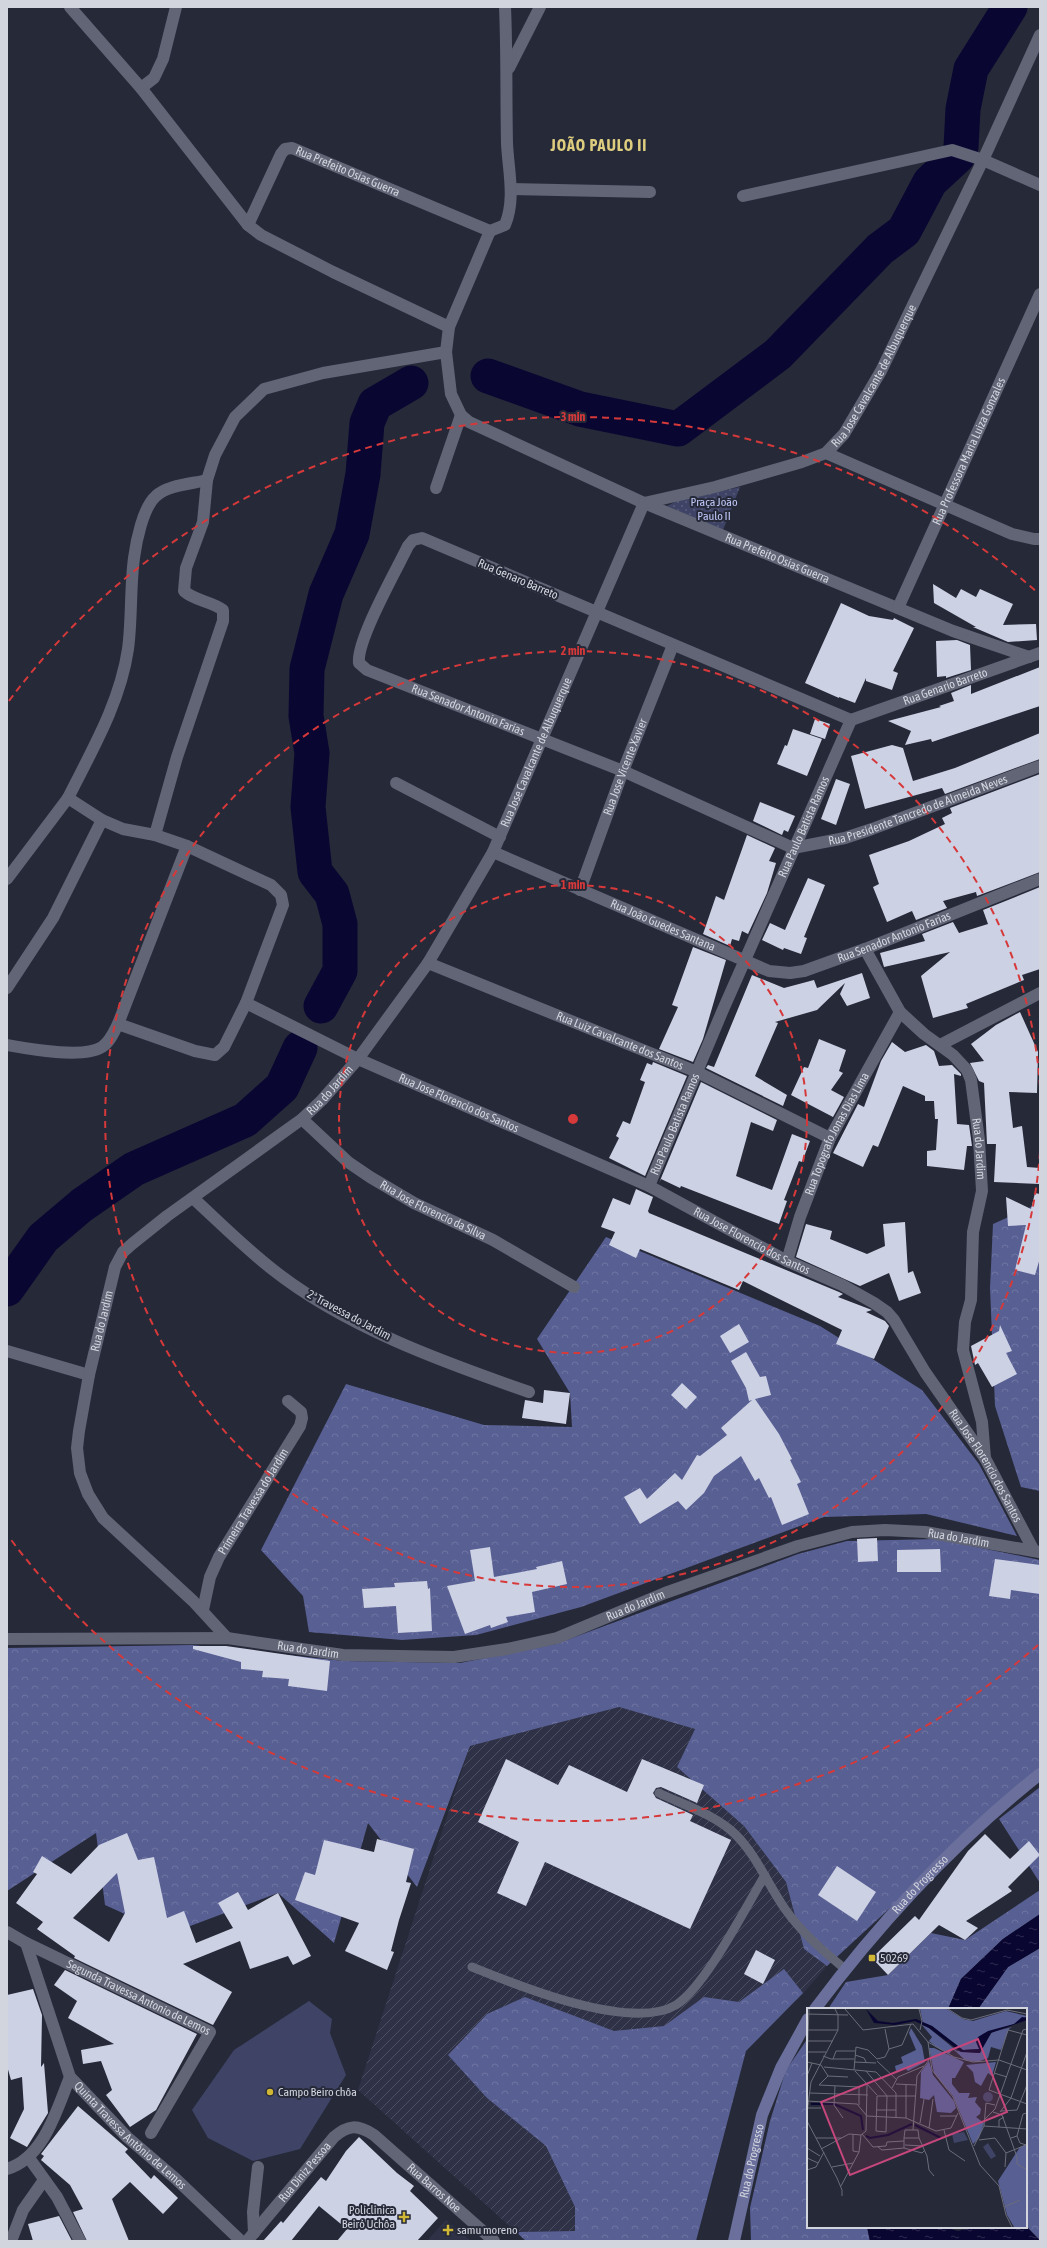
<svg xmlns="http://www.w3.org/2000/svg" width="1047" height="2248" font-family="'Asap Condensed',sans-serif">
<style>
.built{fill:#2f3247}
.industrial{fill:url(#industrial-furrows)}
.grass{fill:url(#grass-dots)}
.forest{fill:url(#forest-crowns)}
.garden{fill:#3f4467}
.water{fill:url(#water-ripples)}
.lines{fill:none;stroke-linecap:round;stroke-linejoin:round}
.river{stroke:#0a0632;stroke-width:35}
.building{fill:#cdd1e4;fill-rule:evenodd}
.lane{stroke:#616576;stroke-width:9}
.street{stroke:#616576;stroke-width:12}
.secondary{stroke:#6a709b;stroke-width:12}
.ring{fill:none;stroke:#d6393a;stroke-width:2;stroke-dasharray:7 5}
.poi-dot{fill:#d1b736;stroke:#262938;stroke-width:1.5}
.labels{text-anchor:middle;dominant-baseline:central;stroke-width:4;stroke-linejoin:round;paint-order:stroke}
.street-label{font-size:12px;fill:#d2d4de;stroke:#262938}
.park-label{font-size:12px;fill:#bfc7f7;stroke:#262938}
.poi-label{font-size:12px;fill:#d2d4de;stroke:#262938;text-anchor:start}
.district-label{font-size:16px;font-weight:bold;letter-spacing:1px;fill:#decd7f;stroke:#262938}
.inset-river{fill:none;stroke:#0a0632;stroke-width:2}
.inset-road{fill:none;stroke:#6b6d7a;stroke-width:1}
.view{fill:#c6477c;fill-opacity:0.15;stroke:#c6477c;stroke-width:2}
.inset-edge{fill:none;stroke:#d2d4de;stroke-width:2}
.centre{fill:#d6393a;stroke:#262938;stroke-width:2}
.ring-label{font-size:12px;text-anchor:middle;font-weight:bold;fill:#d6393a;stroke:#262938;stroke-width:4;stroke-linejoin:round;paint-order:stroke}
</style>
<defs>
<pattern id="industrial-furrows" width="10" height="10" patternUnits="userSpaceOnUse"><rect width="10" height="10" fill="#2f3247"/><path d="M-1 1l2-2M0 10L10 0M9 11l2-2" fill="none" stroke="#4c4f61"/></pattern>
<pattern id="grass-dots" width="8" height="8" patternUnits="userSpaceOnUse"><rect width="8" height="8" fill="#3f4467"/><path d="M2 2h.1M6 6h.1" fill="none" stroke="#5a5e7c" stroke-width="1.8" stroke-linecap="round"/></pattern>
<pattern id="forest-crowns" width="20" height="18" patternUnits="userSpaceOnUse"><rect width="20" height="18" fill="#585f93"/><path d="M2 6a3 3 0 1 1 6 0M12 15a3 3 0 1 1 6 0" fill="none" stroke="#6f75a2"/></pattern>
<pattern id="water-ripples" width="26" height="14" patternUnits="userSpaceOnUse"><rect width="26" height="14" fill="#0a0632"/><path d="M2 4q2-2 4 0t4 0M15 11q2-2 4 0t4 0" fill="none" stroke="#2d294f"/></pattern>
</defs>
<rect width="100%" height="100%" fill="#262938"/>
<!-- built -->
<path class="built" d="M446 2220 471 2241H427Z"/>
<!-- industrial -->
<path class="industrial" d="M619 1707 695 1729 677 1767 744 1826 786 1882 804 1949 827 1966 798 1999 762 2017 680 2037 614 2031 525 1997 448 2055 487 2098 546 2146 575 2207V2231L516 2232 358 2090 470 1746Z"/>
<!-- grass -->
<path class="grass" d="M740 487 723 530 667 506 677 501Z"/>
<!-- forest -->
<path class="forest" d="M1040 1203V1491L1021 1487 995 1406 990 1288 993 1224Z
M606 1237 820 1326 922 1390 979 1464 1017 1536 926 1514 824 1517 581 1607 476 1635 402 1640 309 1632 303 1596 261 1550 346 1384 484 1425 572 1427 570 1393 537 1339Z
M937 1539 1040 1560V1770L827 1966 804 1949 786 1882 744 1826 677 1767 695 1729 619 1707 470 1746 417 1887 368 1823 334 1943 278 1893 169 1934 105 1905 96 1833 7 1891V1648L192 1645 344 1661 460 1663 556 1644 798 1554 847 1541Z
M1040 1787V1883L999 1819Z
M1040 1890V1914L1003 1939 961 1979 948 2009H828L846 1982 888 1975 931 1933 965 1940Z
M1040 1948V2240L1026 2226V2009H978L1008 1967Z
M784 1969 803 1993 746 2051 696 2241H526L516 2232 575 2231V2207L546 2146 487 2098 448 2055 487 2014 525 1997 614 2031 664 2026 704 1997 739 2002Z
M808 2038V2227H867L870 2241H751L750 2208 770 2121 786 2070Z"/>
<!-- garden -->
<path class="garden" d="M309 2001 332 2019 330 2033 346 2075 300 2149 253 2161 208 2138 192 2110 234 2050Z"/>
<!-- water -->
<path class="water" d="M1040 1914V1948L1008 1967 978 2009H948L961 1979 1003 1939Z
M1026 2226 1040 2241H870L867 2227H944L958 2231 975 2227Z"/>
<g class="lines">
<!-- river -->
<path class="river" d="M961 147 963 109 971 69 1010 7
M488 376 580 409 678 429 778 354 880 249 904 231 930 182 958 156
M321 1006 340 971V924L332 894 315 872 308 807 312 753 306 716 307 669 326 594 352 534 363 474 367 423 375 404 411 383
M7 1289 43 1238 82 1205 134 1169 245 1120 282 1087 300 1048"/>
</g>
<!-- building -->
<path class="building" d="M933 584 956 598 961 589 976 597 980 589 1013 604 1003 625 1036 624 1037 640 1008 642 973 627H976L934 603Z
M841 603 869 616 893 620 894 618 914 628 893 671 898 673 892 690 866 681V678L855 703 839 697V698L805 683Z
M957 640 970 645 971 670 946 678V676L937 677 936 641Z
M1040 667V706L932 742 931 739 905 745 911 731 888 721 941 707 939 706 954 701 951 693 971 685V694Z
M815 719 830 724 825 739 810 734Z
M793 729 822 739 807 776 777 764 785 745 787 746Z
M1040 733V759L945 794 942 788 865 809 851 756 892 745 903 748 913 781 955 768Z
M1040 774V872L977 896 976 892 943 901 947 908 916 920 912 911 887 922 873 887 879 884 869 855 909 841 945 824 942 818 952 813 950 808Z
M836 779 850 784 836 825 821 819Z
M760 802 795 816 788 832 784 830 782 835 753 821Z
M747 835 775 848 769 861 776 863 767 893 748 934 742 931 739 941 732 939 730 946 703 934 716 896 724 900Z
M808 878 825 885 804 937 807 938 801 954 784 948 783 950 762 940 770 923 785 930Z
M1040 887V969L1022 975 1024 980 966 1004 968 1008 933 1018 921 976 950 952 884 967 880 953 925 941 922 934 953 922 959 933 988 924 983 910Z
M693 947 726 960 703 1039 693 1062 659 1049 678 1007 672 1005Z
M862 973 870 998 847 1006 840 994 845 983 817 1010 775 1022 778 1023 755 1076 787 1095 783 1106 706 1068 708 1065 714 1067 752 975 784 988 814 980 817 988Z
M1020 1012 1038 1052 1037 1093 1009 1092 1013 1128 1022 1126 1027 1167 1040 1168 1039 1184 994 1182 996 1144H987L984 1083 979 1081 970 1063 984 1061 971 1044 996 1025Z
M819 1039 846 1050 839 1071 843 1073 831 1090 844 1097 833 1117 791 1095 804 1067 808 1068Z
M892 1042 905 1052 926 1045 934 1051 939 1066 952 1065 961 1074V1076L954 1074 957 1124 969 1125 972 1146H967L964 1170 927 1166V1151L936 1150 938 1119H935L934 1101H925V1096L903 1086 878 1147 873 1145 863 1167 833 1153 858 1104 864 1107 881 1061Z
M653 1062 687 1076 645 1176 609 1158 619 1138 616 1136 623 1121 630 1124 645 1082 640 1080 647 1063 652 1065Z
M701 1082 777 1120 773 1131 751 1122 736 1176 772 1190 792 1134 810 1141 802 1162 799 1161 784 1200 787 1201 779 1224 681 1186 680 1188 661 1179 659 1183Z
M636 1189 653 1197 648 1211 649 1213 839 1292 843 1294 838 1297 872 1310 866 1312 885 1321 889 1326 874 1359 836 1344 842 1330 743 1281 739 1290 640 1249 636 1258 609 1245 615 1232 601 1227 613 1198 630 1205Z
M1035 1193 1040 1194V1258L1035 1275 1015 1270 1026 1225 1008 1226 1006 1197 1031 1209Z
M905 1222 908 1273 913 1271 921 1293 899 1301 889 1273 860 1286 796 1257 806 1224 832 1231 830 1239 867 1254 885 1246 883 1224Z
M739 1324 749 1342 730 1353 720 1336Z
M1000 1325 1012 1351 1006 1353 1017 1374 992 1387 978 1363 975 1365 971 1346 999 1331Z
M746 1352 760 1377 766 1376 771 1395 755 1399 779 1434 792 1459 790 1460 801 1482 797 1484 809 1514 782 1525 771 1497 769 1498 759 1478 755 1481 741 1456 714 1476 704 1493 686 1510 678 1501 640 1524 624 1497 640 1488 647 1499 675 1473 682 1480 697 1455 700 1456 727 1435 721 1428 752 1400 749 1401 746 1388 731 1361Z
M682 1383 697 1397 686 1409 671 1395Z
M544 1390 570 1393 566 1424 522 1418 525 1400 543 1403Z
M877 1538 878 1561 858 1562 857 1539Z
M490 1547 494 1577 537 1569 536 1567 562 1561 567 1584 532 1592 535 1612 506 1617 508 1622 491 1628 490 1625 465 1634 447 1586 475 1581 470 1550Z
M940 1549 941 1572H897V1550Z
M995 1559 1040 1565V1594L1011 1590 1010 1599 989 1596Z
M427 1581 428 1589 430 1588 432 1631 398 1633 396 1606 364 1608 362 1589 395 1587 394 1583Z
M193 1646H226L330 1661 327 1691 288 1686 289 1679 262 1677 263 1671 241 1669V1662L193 1649Z
M506 1759 558 1785 569 1765 627 1792 642 1759 704 1785 697 1803 661 1787 656 1788 653 1793 656 1798 693 1815 690 1821 731 1840 690 1929 545 1862 526 1906 497 1893 519 1842 478 1822Z
M127 1833 138 1860 154 1857 167 1918 184 1911 196 1943 233 1928 218 1903 238 1892 248 1910 278 1893 311 1956 293 1965 288 1956 250 1969 240 1941 183 1964 232 1992 213 2025 74 1958 75 1956 37 1929 43 1922 16 1903 37 1874 33 1872 42 1856 71 1874 99 1845ZM117 1873 125 1913 109 1942 73 1918Z
M985 1834 1010 1859 1029 1841 1040 1855 1008 1887 1012 1891 966 1921 978 1928 965 1940 939 1925 888 1975 872 1958 915 1916 919 1920 968 1851Z
M377 1839 414 1849 406 1882 411 1883 399 1920 391 1951 394 1952 387 1970 345 1951 359 1923 295 1900 305 1872 315 1875 324 1840 374 1852Z
M837 1866 876 1892 857 1921 818 1895Z
M756 1950 775 1960 763 1984 744 1974Z
M65 1970 197 2034 156 2110 130 2127 106 2095 112 2090 101 2061 83 2064 81 2050 114 2044 68 2018 77 2001 54 1985Z
M33 1989 42 2015 41 2067 44 2063 48 2113 27 2147 10 2138 24 2109 22 2077 11 2080 7 2066V1995Z
M78 2106 128 2149 125 2152 151 2179 154 2175 178 2198 163 2214 130 2182 112 2199 129 2241H87L73 2212 83 2209 70 2185 41 2160 44 2156 41 2154Z
M359 2137 397 2173 414 2186 410 2191 438 2218 417 2241H337L347 2229 319 2206 291 2241H263L281 2221 283 2223 321 2177 326 2181 346 2151Z
M59 2216 72 2241H33L28 2224Z"/>
<g class="lines">
<!-- lane -->
<path class="lane" d="M659 1793C684 1805 716 1815 736 1835 757 1856 768 1885 785 1909 802 1933 822 1950 845 1969
M472 1967C519 1986 631 2032 676 2005 705 1987 746 1907 765 1875"/>
<!-- street -->
<g class="street">
<path d="M70 7 141 88 248 225"/>
<path d="M509 68 540 7"/>
<path d="M141 88 154 78 163 59 176 7"/>
<path d="M511 189 650 192"/>
<path d="M743 196 952 150 983 160 1040 185"/>
<path id="s1" d="M490 231 449 327 446 352 451 394 461 415 469 422 644 503 953 631 1029 657"/>
<path d="M490 231 505 225C516 199 508 169 507 143 506 97 507 52 505 7"/>
<path id="s2" d="M449 327 333 272 261 235 248 225 281 154 285 149 292 148 490 231"/>
<path d="M826 453 1012 534 1034 539H1040"/>
<path d="M436 488 461 415"/>
<path id="s3" d="M898 608 1040 294"/>
<path id="s4" d="M851 720 422 538 413 540 408 546C397 569 356 641 359 663L367 670 623 771 793 848 845 838 872 829 1040 766"/>
<path id="s5" d="M851 720 1040 653"/>
<path d="M396 783 500 837"/>
<path d="M68 798C92 750 120 703 128 649 132 619 130 588 134 558 136 542 143 507 156 496 168 485 191 484 207 480"/>
<path d="M155 835 177 757 223 621V610C211 601 195 601 184 591L186 568 203 522 207 480 215 455 235 417 264 389 323 373 446 352"/>
<path id="s6" d="M493 852 769 971 790 973 804 971 865 949 1040 879"/>
<path id="s7" d="M7 879 68 798 102 820 123 829 155 835 187 846 271 885 281 895 283 905 246 1003 358 1059 649 1186 787 1261 842 1285 874 1303 887 1312 894 1320 925 1372 985 1458 1034 1551"/>
<path id="s8" d="M580 890 623 771 673 645"/>
<path id="s9" d="M865 949 900 1012 924 1034 953 1055 967 1070 971 1080 979 1140 982 1191 973 1232 971 1300 965 1322 963 1350 982 1422 985 1458"/>
<path id="s10" d="M428 963 697 1072 830 1138"/>
<path d="M7 988 53 918 102 820"/>
<path d="M118 1024 187 846"/>
<path d="M7 1045C29 1049 83 1059 102 1047 110 1042 114 1032 118 1024L195 1051 215 1055 224 1047 246 1003"/>
<path d="M940 1045 1040 993"/>
<path id="s11" d="M302 1119 348 1162 370 1177 414 1203 493 1240 574 1287"/>
<path id="s12" d="M649 1186 722 1012 851 720"/>
<path d="M193 1198C219 1222 244 1247 272 1269 345 1327 443 1362 529 1392"/>
<path id="s13" d="M787 1261 800 1217 830 1138 900 1012"/>
<path d="M7 1351 89 1375"/>
<path id="s14" d="M203 1610 210 1577 219 1557 300 1426 302 1418 301 1412 288 1401"/>
<path id="s15" d="M227 1638 193 1601 103 1518 88 1494 80 1473 77 1448 79 1431 89 1375 115 1267 123 1252 132 1244 167 1216 302 1119 322 1100 358 1059 428 963 493 852 644 503 715 487 802 462 826 453 844 434 881 371 983 160 1040 35"/>
<path id="s16" d="M7 1639 227 1638 343 1655 454 1657 507 1649 557 1638 665 1593 798 1546 852 1532 885 1530 925 1532 1039 1552"/>
<path id="s17" d="M7 1932 26 1943 210 2032 151 2133"/>
<path id="s18" d="M26 1943 70 2077 127 2137 176 2179 241 2241"/>
<path d="M29 2158 57 2197 80 2241"/>
<path d="M7 2169C44 2158 57 2109 70 2077"/>
<path d="M254 2233 253 2212 258 2167"/>
<path d="M11 2241 23 2210 44 2180"/>
<path id="s19" d="M247 2241 334 2137C348 2125 357 2124 374 2135L494 2241"/>
</g>
<!-- secondary -->
<g class="secondary">
<path id="s20" d="M815 2009C881 1921 954 1842 1040 1774"/>
<path id="s21" d="M734 2241 762 2115 781 2068 808 2019"/>
</g>
</g>
<!-- distance rings -->
<g class="ring">
<circle cx="573" cy="1119" r="234"/>
<path d="M1040 1152A468 468 0 1 1 1040 1086"/>
<path d="M1038 1645A702 702 0 0 1 9 1537M9 701A702 702 0 0 1 1038 593"/>
</g>
<!-- markers -->
<g class="poi-dot">
<rect x="868" y="1954" width="8" height="8" rx="2"/>
<circle cx="270" cy="2092" r="4"/>
<path d="M402 2211h4v4h4v4h-4v4h-4v-4h-4v-4h4z"/>
<path d="M446 2224h4v4h4v4h-4v4h-4v-4h-4v-4h4z"/>
</g>
<g class="labels">
<!-- street labels -->
<g class="street-label">
<text stroke="none"><textPath href="#s2" startOffset="378">Rua Prefeito Osias Guerra</textPath></text>
<text stroke="none"><textPath href="#s15" startOffset="1664">Rua Jose Cavalcante de Albuquerque</textPath></text>
<text stroke="none"><textPath href="#s3" startOffset="172">Rua Professora Maria Luiza Gonzales</textPath></text>
<text stroke="none"><textPath href="#s1" startOffset="543">Rua Prefeito Osias Guerra</textPath></text>
<text transform="translate(518 579) rotate(23)">Rua Genaro Barreto</text>
<text stroke="none"><textPath href="#s5" startOffset="100">Rua Genario Barreto</textPath></text>
<text stroke="none"><textPath href="#s4" startOffset="730">Rua Senador Antonio Farias</textPath></text>
<text stroke="none"><textPath href="#s15" startOffset="1112">Rua Jose Cavalcante de Albuquerque</textPath></text>
<text stroke="none"><textPath href="#s8" startOffset="131">Rua Jose Vicente Xavier</textPath></text>
<text stroke="none"><textPath href="#s4" startOffset="1214">Rua Presidente Tancredo de Almeida Neves</textPath></text>
<text stroke="none"><textPath href="#s12" startOffset="391">Rua Paulo Batista Ramos</textPath></text>
<text stroke="none"><textPath href="#s6" startOffset="185">Rua João Guedes Santana</textPath></text>
<text stroke="none"><textPath href="#s6" startOffset="432">Rua Senador Antonio Farias</textPath></text>
<text stroke="none"><textPath href="#s10" startOffset="207">Rua Luiz Cavalcante dos Santos</textPath></text>
<text stroke="none"><textPath href="#s15" startOffset="714">Rua do Jardim</textPath></text>
<text stroke="none"><textPath href="#s7" startOffset="688">Rua Jose Florencio dos Santos</textPath></text>
<text stroke="none"><textPath href="#s12" startOffset="67">Rua Paulo Batista Ramos</textPath></text>
<text stroke="none"><textPath href="#s13" startOffset="137">Rua Topografo Jonas Dias Lima</textPath></text>
<text stroke="none"><textPath href="#s9" startOffset="241">Rua do Jardim</textPath></text>
<text stroke="none"><textPath href="#s11" startOffset="161">Rua Jose Florencio da Silva</textPath></text>
<text stroke="none"><textPath href="#s7" startOffset="1012">Rua Jose Florencio dos Santos</textPath></text>
<text transform="translate(349 1315) rotate(28)">2ª Travessa do Jardim</text>
<text stroke="none"><textPath href="#s15" startOffset="378">Rua do Jardim</textPath></text>
<text stroke="none"><textPath href="#s7" startOffset="1348">Rua Jose Florencio dos Santos</textPath></text>
<text stroke="none"><textPath href="#s14" startOffset="121">Primeira Travessa do Jardim</textPath></text>
<text stroke="none"><textPath href="#s16" startOffset="974">Rua do Jardim</textPath></text>
<text stroke="none"><textPath href="#s16" startOffset="638">Rua do Jardim</textPath></text>
<text stroke="none"><textPath href="#s16" startOffset="302">Rua do Jardim</textPath></text>
<text stroke="none"><textPath href="#s20" startOffset="163">Rua do Progresso</textPath></text>
<text stroke="none"><textPath href="#s17" startOffset="147">Segunda Travessa Antonio de Lemos</textPath></text>
<text stroke="none"><textPath href="#s18" startOffset="225">Quinta Travessa Antônio de Lemos</textPath></text>
<text stroke="none"><textPath href="#s21" startOffset="82">Rua do Progresso</textPath></text>
<text stroke="none"><textPath href="#s19" startOffset="90">Rua Diniz Pessoa</textPath></text>
<text stroke="none"><textPath href="#s19" startOffset="260">Rua Barros Noe</textPath></text>
</g>
<!-- park labels -->
<g class="park-label">
<text x="714" y="502">Praça João<tspan x="714" dy="14">Paulo II</tspan></text>
</g>
<!-- poi labels -->
<g class="poi-label">
<text x="880" y="1958">50269</text>
<text x="278" y="2092">Campo Beiro chôa</text>
<text x="395" y="2210" text-anchor="end">Políclinica<tspan x="395" dy="14">Beiró Uchôa</tspan></text>
<text x="457" y="2230">samu moreno</text>
</g>
<!-- district labels -->
<g class="district-label">
<text x="599" y="145">JOÃO PAULO II</text>
</g>
</g>
<!-- overview -->
<g transform="translate(807 2008)">
<rect width="220" height="220" fill="#262938"/>
<path d="M113 1H140L156 11 166 13 199 3 220 8 207 16 176 26 172 41 156 42 125 18 116 15ZM115 17 122 20 150 43 172 45 185 24 205 19 202 21 194 42 184 39 181 50 170 54 158 52 146 41 142 46 129 39 122 33 125 29ZM104 20 115 38 118 54 101 63 98 60 89 63 88 58 96 55 94 49 109 42 102 25ZM122 40H127L157 54 148 70H145V76L152 85H163L161 90 170 89 168 94 174 101 173 106 169 109 177 115 172 130 166 136 146 88 127 65ZM122 53 126 67 147 93 149 100 144 105 130 104 127 87 122 92 113 90 114 64ZM189 54 185 68 181 65 174 78 168 74 166 64 159 57ZM220 136V219H207L200 207 191 173 213 139Z" fill="#585f93"/>
<path d="M176 89a5 5 0 1 1 10 0a5 5 0 1 1-10 0ZM157 124 161 132 147 135 145 126ZM181 135 189 148 184 151 176 139Z" fill="#3f4467"/>
<path d="M59 1 71 13 86 15 109 11 125 18 156 42 172 41 169 34 171 29 181 23 207 16 215 9 220 10V12L184 25 173 45 154 44 122 20 108 13 88 17 67 15Z" fill="#0a0632"/>
<path class="inset-river" d="M4 96H27M27 96 54 108 56 122M108 117 134 130M59 128 63 130 81 127 105 116"/>
<path class="inset-road" d="M38 1 56 22 106 16 121 34 147 49 166 54 192 52 220 62M112 1 115 13 113 22M141 1 155 10 164 12 200 2 220 6M0 6 41 7M78 21 82 41M0 22H31M220 27 201 22 182 82 220 96M1 33H26M121 34 125 62 146 89 173 157 192 178 199 207 205 219M82 41 95 37 104 16M1 44H19M48 47 57 50 59 54M16 48 24 51H47M26 51 29 43H48M70 51 78 49 82 41M70 53 90 72M0 54 2 1M0 54 14 57 21 68 41 69M47 54 69 55M17 59 69 64 89 85V109M47 62 49 39 61 42 70 51M48 63 70 87M59 63 80 88 79 124 69 123 70 88M187 65 200 69M0 68 5 55M89 76 109 77M12 77 52 79V97M12 77 21 68M28 78 27 97 36 110M85 80 91 69 117 58M3 85 61 87M70 88H108M0 93 50 96 60 108 99 110 129 123 144 120 151 105M0 100H14M69 102H89M194 103 210 102 220 77M186 104 195 107 210 149V156L220 162M193 104 204 90 220 44M0 105 4 74 31 22V7L28 1M133 108H150M99 110V77M178 111 188 101 216 22 220 21M0 113 30 170 35 182V188M113 115 117 91M177 118 220 121M192 119V112L197 109M122 120 126 91M106 122H111L112 130 120 148 122 162 127 168M137 122 142 142 158 153M46 126V143L52 144 54 127M55 126 66 139 79 138 80 134 97 133M210 128 213 135 219 137M9 130H34M97 130H112M204 130 210 128 216 106 220 105M172 132 188 130 199 145M98 137 116 138M167 138 177 118 179 95 188 97M71 139 75 142 97 140M0 140 13 148M14 141 42 126 54 127 59 123 60 77M118 142 115 145 97 140V130L98 122H106L110 68 122 52M0 150 11 155M25 159 46 155M198 159 199 145 219 137M0 162 9 159 17 144M34 178 52 144M197 199 213 192"/>
<path class="view" d="M171 31 200 104 43 167 14 94Z"/>
<rect width="220" height="220" class="inset-edge"/>
</g>
<circle cx="573" cy="1119" r="6" class="centre"/>
<g class="ring-label">
<text x="573" y="421">3 min</text>
<text x="573" y="655">2 min</text>
<text x="573" y="889">1 min</text>
</g>
<!-- border -->
<rect width="1047" height="2248" fill="none" stroke="#d2d4de" stroke-width="16"/>
</svg>
